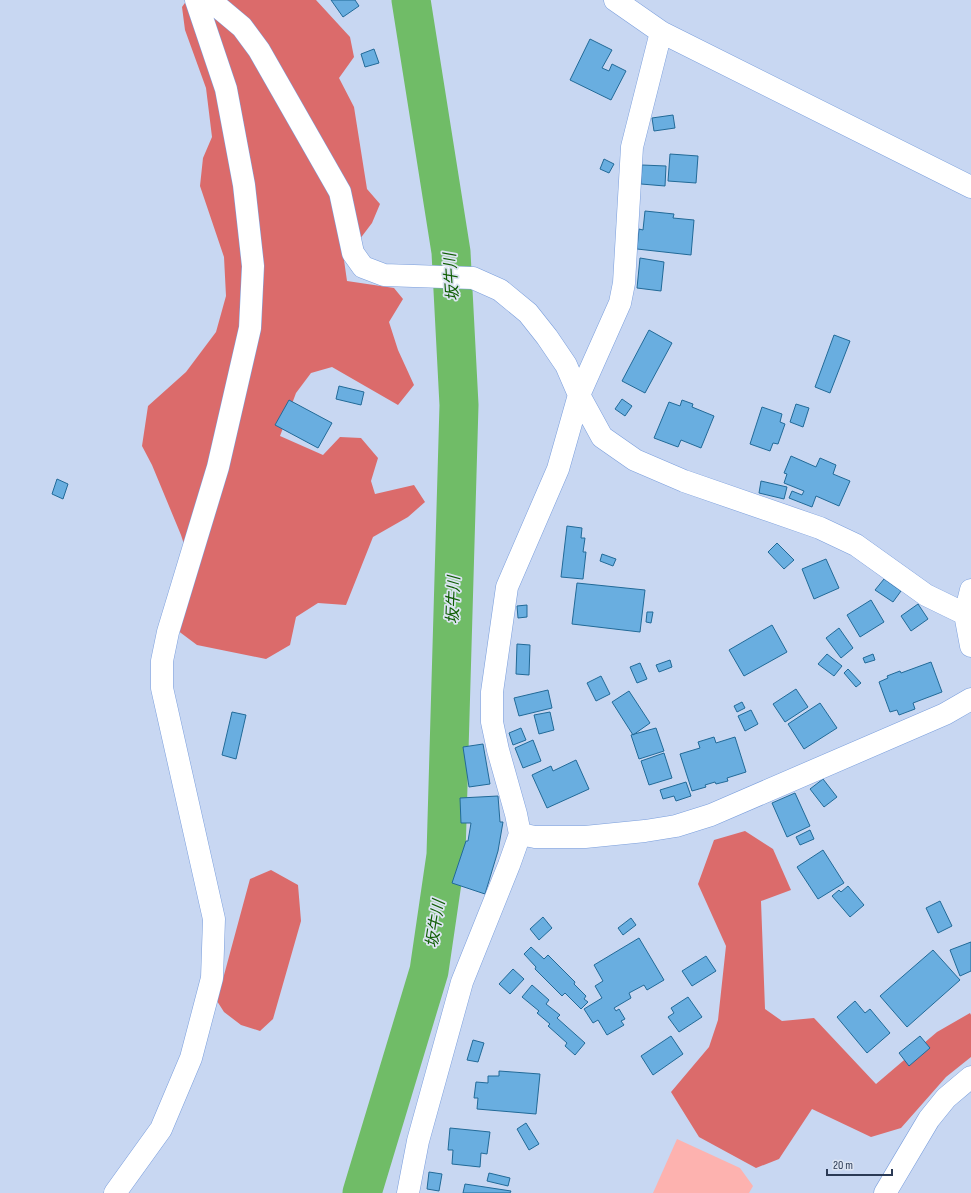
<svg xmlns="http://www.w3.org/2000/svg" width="971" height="1193" font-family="'Sofia Sans Condensed','Noto Sans JP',sans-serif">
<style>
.green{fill:#fdb2af}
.forest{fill:#db6b6b}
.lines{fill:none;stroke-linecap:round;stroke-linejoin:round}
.river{stroke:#70bc67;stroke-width:39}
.building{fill:#69aee0;stroke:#226a98}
.minor-casing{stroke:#7a9edc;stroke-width:23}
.minor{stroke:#fff;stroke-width:22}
.labels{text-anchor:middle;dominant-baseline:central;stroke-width:3.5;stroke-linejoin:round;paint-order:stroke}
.water-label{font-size:16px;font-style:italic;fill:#105e04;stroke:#dce4f2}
</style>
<rect width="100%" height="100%" fill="#c8d7f2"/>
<!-- green -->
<path class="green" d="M677 1139 740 1168 753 1186 749 1193H653Z"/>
<!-- forest -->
<path class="forest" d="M187 0H316L350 37 354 57 339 78 354 107 367 189 380 204 372 223 344 260 347 281 394 288 403 299 389 322 398 350 414 385 398 405 332 367 311 373 296 393 280 436 323 455 340 437 361 438 378 458 371 481 375 494 414 485 425 502 408 517 373 537 346 605 318 603 296 617 290 645 266 659 197 645 177 630 194 575 181 535 152 465 142 446 148 406 186 372 216 332 226 296 224 257 200 186 203 158 212 137 206 88 185 30 182 7Z
M745 831 773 849 791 890 761 901 765 1009 782 1021 814 1018 876 1084 937 1032 970 1013 971 1015V1057L946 1077 901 1128 871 1137 812 1109 779 1159 756 1168 699 1137 671 1092 709 1047 718 1020 726 946 698 884 714 840Z
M271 870 298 885 301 921 273 1019 260 1031 241 1025 224 1012 217 1001 250 879Z"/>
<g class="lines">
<!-- river -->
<path class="river" d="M362 1193 429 971 446 855 459 405 451 252 411 0"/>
</g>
<!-- building -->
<path class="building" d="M331 0H355L359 6 343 17Z
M590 39 612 50 602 68 609 71 612 64 626 71 611 100 570 80Z
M374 49 379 63 365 67 361 54Z
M673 115 675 128 654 131 652 118Z
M670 154 698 156 696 183 668 181Z
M604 159 614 164 609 173 600 169Z
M642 165 666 166 665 186 641 184Z
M645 211 674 214 673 218 694 220 691 255 637 249 639 229 643 230Z
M640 258 664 262 661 291 637 288Z
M649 330 672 343 645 393 622 381Z
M834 335 850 341 830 393 815 387Z
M339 386 364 392 361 405 336 399Z
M622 399 632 406 625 416 615 409Z
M289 400 332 423 318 448 275 425Z
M682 400 693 404 692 407 714 416 701 448 681 440 678 447 654 438 669 402 680 406Z
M796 404 809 408 803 427 790 422Z
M762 407 782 414 780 422 785 424 778 444 773 443 770 451 750 444Z
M791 456 816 467 820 458 836 465 833 474 850 481 839 506 816 496 812 507 789 498 792 491 802 495 804 491 784 483 787 474 784 473Z
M57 479 68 484 63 499 52 494Z
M761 481 787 487 784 499 759 493Z
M567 526 582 528 581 538H585L583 552H586L583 579 561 577Z
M777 543 794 560 784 569 768 552Z
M602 554 616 559 613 566 600 561Z
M826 559 839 588 814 599 802 569Z
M884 579 901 591 893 602 875 590Z
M577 583 645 590 640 632 572 624Z
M871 600 884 622 860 637 847 615Z
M918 604 928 619 911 631 901 616Z
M527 605V617L518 618 517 606Z
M647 612H653L651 623 646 622Z
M772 625 787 652 744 676 729 650Z
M839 628 853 648 841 658 826 638Z
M517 644 530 645 529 675 516 674Z
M827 654 842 666 834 676 818 664Z
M873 654 875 660 865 663 863 658Z
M670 660 672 667 659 672 656 665Z
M931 662 942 692 913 703 915 709 899 715 897 710 890 712 879 682 888 678 887 676 900 671 901 673Z
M640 663 647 679 637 683 630 667Z
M848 669 861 683 856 687 844 673Z
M601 676 610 694 596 701 587 683Z
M796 689 808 707 785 722 773 704Z
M548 690 552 708 519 716 514 698Z
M629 691 650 723 633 735 612 702Z
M742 702 745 708 737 712 734 706Z
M820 703 837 728 804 749 788 724Z
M751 710 758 724 745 731 738 716Z
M232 712 246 715 236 759 222 755Z
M550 712 554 730 539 734 534 715Z
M521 728 526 740 513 745 509 733Z
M656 728 664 751 639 759 631 735Z
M714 737 716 743 735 737 746 772 727 778 728 781 716 784 715 782 705 785 706 787 692 791 680 754 700 748 698 742Z
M533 740 541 761 523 768 515 748Z
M483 744 490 784 469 787 463 747Z
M664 753 672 778 649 785 641 761Z
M576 760 589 789 547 808 532 775 551 766 553 771Z
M823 779 837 797 824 807 810 789Z
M686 782 691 796 676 801 674 796 663 799 660 790Z
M795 793 810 826 787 837 772 803Z
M498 796 500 822H503L498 851 485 894 452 883 466 841H468L471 823H461L460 798Z
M810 830 814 839 800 845 796 837Z
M823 850 844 883 818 899 797 867Z
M848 886 864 905 850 917 832 896 839 890 841 892Z
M940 901 952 926 938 933 926 908Z
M543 917 552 928 539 940 530 929Z
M631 918 636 925 623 935 618 928Z
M639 938 664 980 647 990 644 985 629 993 631 998 614 1008 616 1011 619 1009 625 1019 621 1021 624 1025 607 1035 598 1020 593 1023 584 1009 602 998 595 986 603 981 594 965Z
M971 942V971L960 976 950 950Z
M531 947 544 959 548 955 575 982 574 984 586 996 584 999 588 1002 581 1009 565 993 562 996 535 969 536 967 524 954Z
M933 950 960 980 907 1027 880 996Z
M706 956 716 971 692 986 682 971Z
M513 969 524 979 510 994 499 984Z
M532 985 549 1000 546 1004 560 1015 557 1018 585 1043 575 1055 565 1046 567 1043 548 1026 550 1024 537 1013 539 1011 522 997Z
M688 997 702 1017 679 1032 668 1017 674 1013 671 1008Z
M855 1001 865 1013 870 1009 890 1033 867 1053 837 1017Z
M671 1036 683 1054 653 1075 641 1056Z
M920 1036 930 1048 909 1066 899 1053Z
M473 1040 484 1043 478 1062 467 1060Z
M499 1071 540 1074 536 1114 477 1109 478 1098H474L476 1082 488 1083V1076H499Z
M526 1123 539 1144 529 1150 517 1129Z
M450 1128 490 1132 487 1154 481 1153 480 1167 452 1164 453 1150H448Z
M429 1172 442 1174 439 1191 427 1189Z
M489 1173 510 1178 508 1186 487 1181Z
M465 1184 511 1191 510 1193H463Z"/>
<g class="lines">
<defs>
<path id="minor" d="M207 0 217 6 242 27 259 50 340 192 353 253 363 267 384 275 473 278 500 290 528 313 547 337 566 365 579 395 602 437 635 460 684 481 820 528 856 545 926 595 965 614
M615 0 661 32 971 187
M971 590 965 614 971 646
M520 834 535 837H585L645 831 676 826 711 815 945 714 971 699
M115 1193 161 1129 191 1058 212 978 214 919 162 688V661L168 632 218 467 250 328 253 266 244 185 226 89 196 0
M408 1193 418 1141 462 982 509 865 520 834 516 814 498 750 492 722V692L507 587 558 469 579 395 620 303 624 283 632 147 661 32
M885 1193 929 1119 946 1098 971 1077"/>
</defs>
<!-- minor casing -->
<use href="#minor" class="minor-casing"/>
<!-- minor -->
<use href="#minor" class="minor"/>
</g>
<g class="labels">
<!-- water labels -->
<g class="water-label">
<text transform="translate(452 277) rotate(-94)">坂牛川</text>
<text transform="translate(454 600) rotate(-88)">坂牛川</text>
<text transform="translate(436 924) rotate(-81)">坂牛川</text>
</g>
</g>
<!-- scale -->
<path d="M827 1169v6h65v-6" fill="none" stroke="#2b3a55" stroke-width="2"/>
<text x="833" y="1169" font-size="12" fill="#2b3a55" stroke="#dce4f2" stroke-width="3" paint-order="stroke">20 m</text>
</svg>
